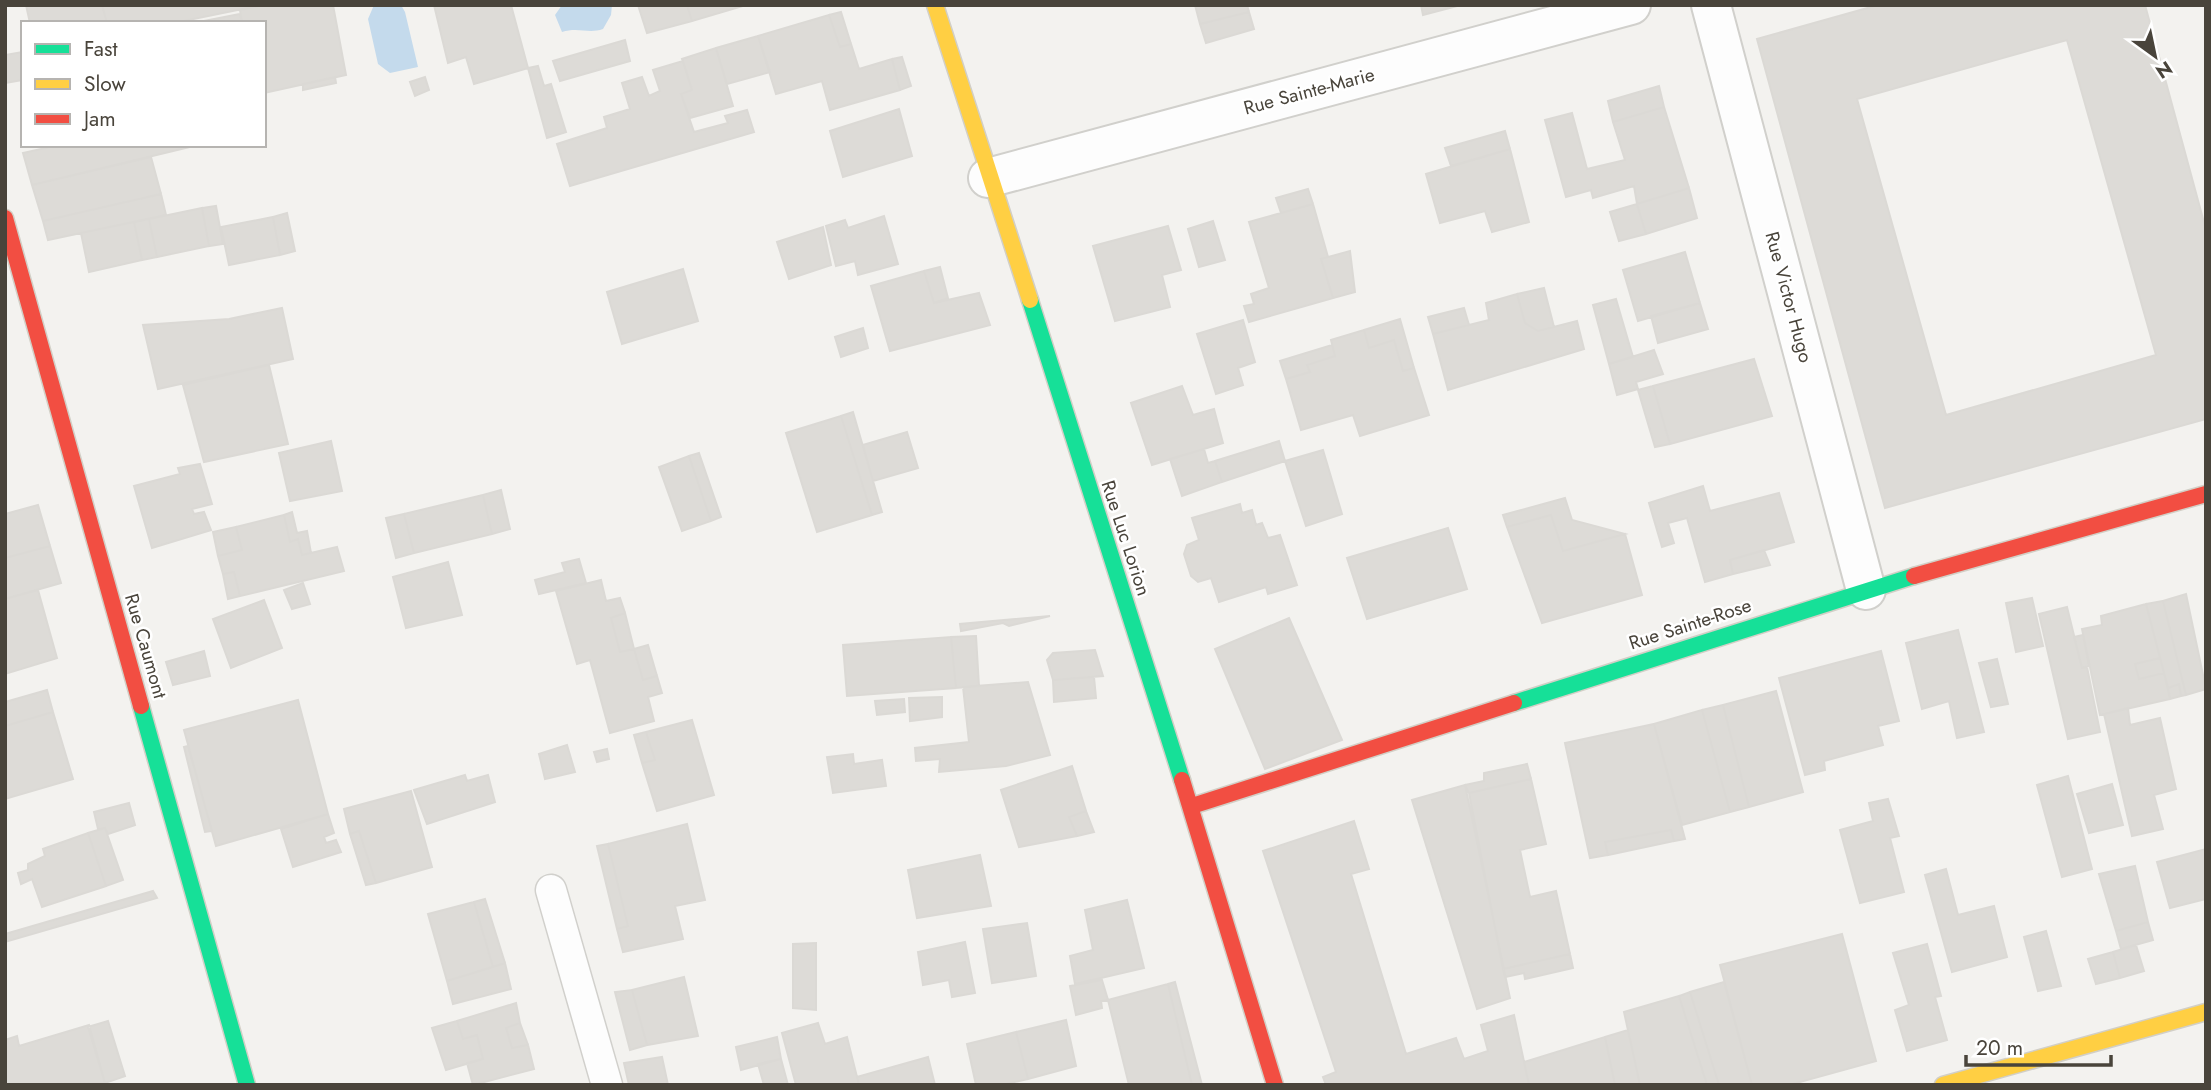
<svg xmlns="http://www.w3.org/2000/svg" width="2211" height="1090" font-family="Jost,sans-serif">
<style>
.water{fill:#c4daec}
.building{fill:#dddbd7;stroke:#dbd9d5;stroke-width:2;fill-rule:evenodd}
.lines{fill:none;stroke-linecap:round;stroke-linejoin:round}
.lane-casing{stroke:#d1d0cc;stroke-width:33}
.street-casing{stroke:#d1d0cc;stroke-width:42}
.fast-casing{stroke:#d2cfc6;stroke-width:19}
.slow-casing{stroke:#d2cfc6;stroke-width:19}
.jam-casing{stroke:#d2cfc6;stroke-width:19}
.lane{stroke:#fdfdfd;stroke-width:30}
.street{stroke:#fdfdfd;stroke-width:38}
.fast{stroke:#16e098;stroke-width:16}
.slow{stroke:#ffcf43;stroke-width:16}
.jam{stroke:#f24e42;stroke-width:16}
.labels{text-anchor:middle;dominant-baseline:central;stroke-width:5;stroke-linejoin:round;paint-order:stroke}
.street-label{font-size:19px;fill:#49443b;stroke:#fff}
</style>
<rect width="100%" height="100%" fill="#f3f2ef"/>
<!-- water -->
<path class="water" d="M374 5H401L405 12 418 67 390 73 378 64 368 19Z
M562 5H612L611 15 603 29C589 34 578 27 562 32L555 15Z"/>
<!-- building -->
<path class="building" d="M26 5H102L107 23H30Z
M102 5H262L174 23H107Z
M263 5H333L346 75 264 93V23H242L240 10Z
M434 5H511L528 68 474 84 466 57 448 63Z
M638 5H687L692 21 647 33Z
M687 5H746L692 21Z
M1195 5H1247L1249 12 1200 24Z
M1421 5H1461L1423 15Z
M1878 5H2145L2206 230V419L1885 508 1757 39ZM2067 40 2156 355 1946 415 1857 99Z
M841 12 851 44 840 47 829 15Z
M1249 12 1254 29 1206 43 1200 24Z
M240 14 242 23H205L204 21Z
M829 15 840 47 851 44 859 69 892 59 900 90 830 110 822 81 776 94 758 36Z
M758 36 770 72 727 84 716 48Z
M625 40 630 61 560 81 553 61Z
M716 48 733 106 690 118 681 94 692 90 682 59Z
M23 52V80L5 83V55Z
M902 57 911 86 900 90 892 59Z
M683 61 692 90 681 94 694 132 728 123 725 116 747 110 754 132 570 186 557 144 607 128 604 117 630 109 622 83 642 77 649 96 660 91 653 70Z
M538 66 544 86 551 84 566 132 547 138 528 68Z
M335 77 336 83 303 90V84Z
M425 77 429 90 415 96 410 82Z
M1659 86 1664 107 1613 122 1608 101Z
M1664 107 1689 188 1637 204 1634 186 1593 198 1591 190 1566 197 1545 120 1572 113 1587 169 1625 160 1613 122Z
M899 109 912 156 843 177 830 131Z
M1505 131 1510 149 1451 166 1445 148Z
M59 145H198L32 185 23 153Z
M1510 149 1529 222 1492 232 1485 211 1440 223 1426 174Z
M151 157 161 194 43 221 32 185Z
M1689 188 1697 218 1646 234 1637 204Z
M1308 189 1313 204 1281 213 1276 198Z
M161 194 166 215 48 240 43 221Z
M1313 204 1328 257 1321 259 1333 298 1249 322 1244 306 1254 304 1251 294 1269 288 1249 222Z
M1637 204 1646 234 1619 241 1610 212Z
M216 206 223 244 209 246 202 208Z
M202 208 209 246 157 257 149 219Z
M287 213 295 251 280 255 273 217Z
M884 216 898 264 858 275 855 261 836 266 826 226 845 220 848 228Z
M273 217 280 255 229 265 221 227Z
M149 219 157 257 142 260 134 222Z
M1213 221 1225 260 1199 267 1188 229Z
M134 222 142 260 89 272 81 233Z
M1168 226 1181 270 1162 275 1170 307 1115 321 1093 246Z
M823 227 831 265 789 279 777 242Z
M1350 251 1355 292 1333 298 1321 259Z
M1685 252 1700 303 1638 321 1623 270Z
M940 267 948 298 934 303 924 271Z
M683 269 698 321 622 344 607 292Z
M924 271 934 303 979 293 990 325 890 351 871 286Z
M1544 288 1554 327 1538 331 1525 323 1517 294Z
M1517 294 1525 323 1538 331 1577 321 1584 349 1448 390 1433 334 1489 320 1486 303Z
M1616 299 1633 357 1609 364 1593 305Z
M1700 303 1708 329 1658 343 1651 316Z
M282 308 293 359 158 389 143 325 229 319Z
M1464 308 1469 325 1433 334 1428 317Z
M1400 319 1414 368 1403 371 1394 340 1369 348 1364 330Z
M1243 320 1255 362 1238 368 1243 385 1216 394 1197 334Z
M863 328 868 348 841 357 835 337Z
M1364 330 1369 348 1394 340 1403 371 1414 368 1429 415 1360 436 1353 415 1301 430 1286 379 1310 372 1307 365 1335 356 1331 340Z
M1332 345 1335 356 1307 365 1310 372 1286 379 1280 361Z
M1654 350 1663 374 1636 382 1638 389 1617 395 1609 364Z
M1754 359 1772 416 1670 444 1653 386Z
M269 365 288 444 204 462 183 385Z
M1182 386 1193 415 1214 409 1223 443 1152 465 1131 403Z
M1653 386 1670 444 1655 447 1638 390Z
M853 412 882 512 872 515 841 416Z
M841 416 872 515 817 532 786 433Z
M907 432 918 468 873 481 863 445Z
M331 441 342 491 290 501 279 453Z
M1279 441 1285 461 1222 482 1215 461Z
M1204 449 1208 463 1215 461 1222 482 1182 496 1170 459Z
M1323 450 1342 514 1306 526 1285 461Z
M699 453 721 517 711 521 689 456Z
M689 456 711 521 682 531 659 467Z
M200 464 212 504 192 509 194 514 204 512 211 530 152 548 134 486 180 474 178 468Z
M1703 486 1710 511 1779 493 1794 542 1730 560 1733 574 1705 582 1687 518 1668 523 1674 543 1662 547 1649 503Z
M501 490 510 529 492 534 483 495Z
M483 495 492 534 414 553 404 514Z
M1565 498 1572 520 1625 534 1563 551 1551 515 1507 527 1503 515Z
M1240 504 1242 513 1252 510 1256 525 1262 523 1268 538 1280 535 1297 585 1268 594 1266 587 1219 602 1211 578 1198 582 1191 576 1184 554 1187 545 1199 540 1192 518Z
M38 505 50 546 5 558V514Z
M292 512 297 533 307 531 311 553 302 555 298 539 290 542 284 515Z
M404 514 414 553 396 558 386 518Z
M284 515 290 542 298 539 302 555 337 547 344 571 240 596 234 572 223 574 218 556 242 550 236 527Z
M1551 515 1563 551 1625 534 1642 595 1542 623 1507 527Z
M236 527 242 550 218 556 213 532Z
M1448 528 1467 589 1367 619 1347 558Z
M50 546 61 583 5 599V558Z
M1764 550 1770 565 1733 574 1730 560Z
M579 559 586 583 539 594 535 580 565 572 562 563Z
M448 562 462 615 406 628 393 577Z
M234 572 240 596 228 599 223 574Z
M601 580 606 601 620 598 625 613 611 618 620 652 634 649 643 680 657 676 662 693 648 697 654 721 610 733 590 660 577 664 556 591Z
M303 583 310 604 292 609 284 590Z
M38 590 57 658 5 674V599Z
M2186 594 2206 689 2186 695 2163 601Z
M2032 598 2043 646 2016 652 2006 603Z
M264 600 282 648 231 668 213 619Z
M2163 601 2186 695 2181 696 2179 684 2168 688 2146 604Z
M2146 604 2160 658 2135 664 2139 679 2164 673 2170 699 2100 715 2082 629 2102 625 2101 616Z
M2067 607 2082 668 2087 667 2100 732 2068 739 2039 614Z
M625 613 634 649 620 652 611 618Z
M1050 616 1009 626 1003 623 961 631 960 624Z
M1289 618 1342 740 1265 769 1215 649Z
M1958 630 1984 732 1957 738 1949 701 1922 709 1906 643Z
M2083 635 2089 666 2082 668 2074 637Z
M976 636 979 686 956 688 951 637Z
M951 637 956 688 847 696 843 645Z
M648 645 657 676 643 680 634 649Z
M1095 650 1103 676 1053 680 1047 660 1053 653Z
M204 651 210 676 173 685 166 662Z
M1881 651 1899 721 1878 726 1883 745 1824 761 1825 770 1805 775 1779 678Z
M2160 658 2164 673 2139 679 2135 664Z
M1997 659 2008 704 1991 707 1979 663Z
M1094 677 1096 698 1054 702 1053 680Z
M1028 682 1050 755 1006 766 939 772 940 759 916 761 915 748 969 742 963 687Z
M2179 684 2181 696 2170 699 2168 688Z
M47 690 53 712 5 726V702Z
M1776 691 1803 792 1749 807 1723 705Z
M942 697V717L910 721 909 698Z
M904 699 905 712 877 715 875 701Z
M298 700 328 814 216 846 184 730Z
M1723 705 1749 807 1730 812 1702 710Z
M2128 708 2130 725 2160 718 2176 789 2154 795 2163 829 2132 836 2104 714Z
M1702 710 1730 812 1682 825 1654 724Z
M53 712 73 779 5 799V726Z
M692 720 714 795 657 811 642 763 655 760 646 732Z
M1654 724 1685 839 1674 841 1671 830 1605 842 1608 855 1590 858 1565 743Z
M646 732 655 760 642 763 634 735Z
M567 745 575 772 545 779 539 754Z
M188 746 212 831 205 832 184 747Z
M607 749 609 759 597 762 594 752Z
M853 754 854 764 882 760 886 786 833 793 827 757Z
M1527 764 1531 779 1469 793 1465 785 1484 781V773Z
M1072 766 1086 811 1069 817 1077 836 1019 847 1001 790Z
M465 775 467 781 488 775 495 802 427 824 414 790Z
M2068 776 2092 869 2062 877 2037 785Z
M1531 779 1546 844 1520 850 1530 897 1556 891 1570 954 1503 969 1469 793Z
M2112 784 2123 825 2089 833 2077 794Z
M1465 785 1510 998 1477 1009 1412 800Z
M411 791 432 867 376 883 359 831 350 834 344 809Z
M1888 799 1899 836 1890 838 1904 892 1860 903 1840 830 1873 821 1869 803Z
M129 803 135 825 108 834 105 828 98 829 94 812Z
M1086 811 1094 832 1077 836 1069 817Z
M328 814 334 833 324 837 326 843 336 840 341 852 293 867 281 829Z
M1354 821 1369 869 1351 874 1406 1054 1456 1038 1464 1059 1488 1051 1481 1025 1514 1015 1529 1085H1326L1323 1077 1336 1072 1263 851Z
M687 824 705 900 675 906 683 939 623 952 617 929 628 926 608 844Z
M105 828 123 880 106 886 88 833Z
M1671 830 1674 841 1608 855 1605 842Z
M359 831 376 883 366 885 350 834Z
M88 833 106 886 42 907 32 879 21 884 18 873 28 870V864L45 856 43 849Z
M608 844 628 926 617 929 597 846Z
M2206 849V899L2170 908 2157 862Z
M980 855 991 906 917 918 908 870Z
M2135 866 2148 922 2116 931 2099 874Z
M1946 869 1958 915 1994 906 2007 957 1952 972 1925 875Z
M153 891 157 898 5 942V934Z
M485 899 505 963 493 967 474 902Z
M1127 900 1144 968 1075 984 1070 956 1093 950 1085 910Z
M474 902 493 967 447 981 428 914Z
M2148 922 2153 940 2121 949 2116 931Z
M1027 923 1036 976 992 983 983 929Z
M2046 931 2061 986 2038 991 2024 937Z
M1842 934 1876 1061 1789 1085H1752L1720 965Z
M965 942 975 993 952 997 949 980 923 985 918 952Z
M816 943V1010L793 1008V944Z
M1927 944 1941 996 1935 997 1947 1040 1907 1051 1895 1010 1909 1005 1893 953Z
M2136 945 2144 971 2120 978 2113 952Z
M2113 952 2120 978 2096 984 2088 959Z
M1570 954 1573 968 1525 979 1524 973 1505 977 1503 969Z
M505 963 511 989 453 1004 447 981Z
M684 977 698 1036 647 1045 632 990Z
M1102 980 1108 1000 1101 1001 1102 1008 1076 1015 1070 986Z
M1175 982 1202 1085H1192L1168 984Z
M1724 982 1752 1085H1719L1690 992Z
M1168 984 1192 1085H1129L1108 1000Z
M632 990 647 1045 630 1050 615 992Z
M1690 992 1719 1085H1707L1679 996Z
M1679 996 1707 1085H1640L1624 1012Z
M516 1003 520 1023 506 1028 512 1048 528 1045 534 1069 473 1085 467 1063 483 1059 477 1035 463 1039 457 1021Z
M1066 1020 1076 1066 1028 1079 1016 1032Z
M108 1021 125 1076 105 1083 88 1027Z
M457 1021 463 1039 477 1035 483 1059 446 1070 432 1028Z
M520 1023 528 1045 512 1048 506 1028Z
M818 1023 825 1044 847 1037 859 1085H796L782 1033Z
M89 1025 105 1083 5 1085V1040L17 1036 19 1046Z
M1628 1030 1640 1085H1615L1605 1037Z
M1016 1032 1028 1079 1001 1085H976L967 1044Z
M777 1037 781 1059 741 1070 736 1047Z
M1605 1037 1615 1085H1529L1524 1062Z
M662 1057 668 1085H629L624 1063Z
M928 1057 935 1085H859L857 1077Z
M781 1059 788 1085H764L758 1064Z"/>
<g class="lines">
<defs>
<path id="lane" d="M551 890 607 1085"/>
<path id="street" d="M1711 5 1866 590
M988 178 1631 5"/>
<path id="fast" d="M1030 300 1182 780
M1514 703 1914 576
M141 706 247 1085"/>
<path id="slow" d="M935 5 1030 300
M1943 1085 2206 1012"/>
<path id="jam" d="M5 218 141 706
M1914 576 2206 494
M1182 780 1275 1085
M1192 806 1514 703"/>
</defs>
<!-- lane casing -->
<use href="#lane" class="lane-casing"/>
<!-- street casing -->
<use href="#street" class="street-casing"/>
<!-- fast casing -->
<use href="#fast" class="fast-casing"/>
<!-- slow casing -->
<use href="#slow" class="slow-casing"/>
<!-- jam casing -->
<use href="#jam" class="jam-casing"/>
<!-- lane -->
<use href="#lane" class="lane"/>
<!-- street -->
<use href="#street" class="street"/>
<!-- fast -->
<use href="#fast" class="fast"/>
<!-- slow -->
<use href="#slow" class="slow"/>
<!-- jam -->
<use href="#jam" class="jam"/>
</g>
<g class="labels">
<!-- street labels -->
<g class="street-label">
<text transform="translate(1309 91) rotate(-15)">Rue Sainte-Marie</text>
<text transform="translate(1789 297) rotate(75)">Rue Victor Hugo</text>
<text transform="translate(1126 538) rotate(72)">Rue Luc Lorion</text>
<text transform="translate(1690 624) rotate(-18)">Rue Sainte-Rose</text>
<text transform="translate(146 646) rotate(74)">Rue Caumont</text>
</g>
</g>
<!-- border -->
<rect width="2211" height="1090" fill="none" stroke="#49443b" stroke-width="14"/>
<!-- legend -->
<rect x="21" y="21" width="245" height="126" fill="#ffffff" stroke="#b6b4b1" stroke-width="2"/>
<rect x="35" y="44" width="35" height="10" fill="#16e098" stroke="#b6b4b1" stroke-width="2"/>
<text x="84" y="56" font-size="21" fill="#49443b">Fast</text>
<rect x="35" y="79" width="35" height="10" fill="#ffcf43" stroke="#b6b4b1" stroke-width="2"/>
<text x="84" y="91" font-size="21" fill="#49443b">Slow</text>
<rect x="35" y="114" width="35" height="10" fill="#f24e42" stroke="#b6b4b1" stroke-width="2"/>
<text x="84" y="126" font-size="21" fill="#49443b">Jam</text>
<!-- north arrow -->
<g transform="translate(2155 56) rotate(147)" stroke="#ffffff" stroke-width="5" paint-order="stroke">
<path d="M0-5L12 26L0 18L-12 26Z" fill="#49443b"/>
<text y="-10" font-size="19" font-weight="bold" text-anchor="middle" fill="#49443b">N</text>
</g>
<!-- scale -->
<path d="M1966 1055v10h145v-10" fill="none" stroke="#49443b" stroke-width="3.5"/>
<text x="1976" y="1055" font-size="21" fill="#49443b" stroke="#ffffff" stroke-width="5" paint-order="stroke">20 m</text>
</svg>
